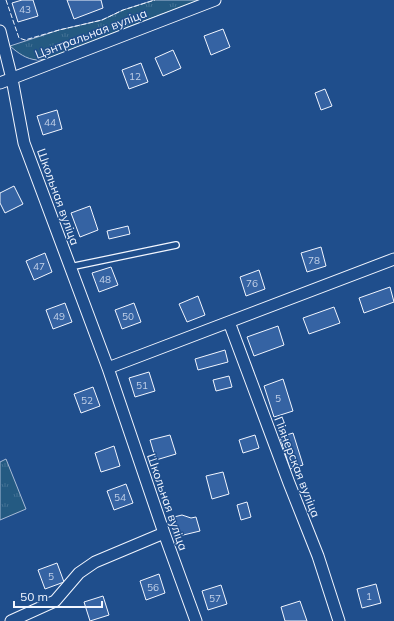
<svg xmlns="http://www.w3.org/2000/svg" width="394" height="621" viewBox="0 0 394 621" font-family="Mulish,sans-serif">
<defs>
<pattern id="grass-tufts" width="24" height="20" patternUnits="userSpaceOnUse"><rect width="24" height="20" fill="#245a82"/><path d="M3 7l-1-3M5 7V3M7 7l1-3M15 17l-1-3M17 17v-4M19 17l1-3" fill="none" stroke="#447295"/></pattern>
</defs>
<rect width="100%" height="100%" fill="#1f4e8c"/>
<path fill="url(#grass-tufts)" stroke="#a8bbd7" d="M154 0H200C169 12 137 23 106 36 87 44 56 60 37 60 26 59 18 53 10 46L59 30 102 20 123 10Z
M6 459 26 509 0 520V462Z"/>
<path fill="#3563a3" stroke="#f2f6ff" d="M22 0H33L38 16 18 22 12 3Z
M67 0H101L103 8 74 19Z
M223 29 230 47 211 55 204 36Z
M173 50 181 68 163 76 155 58Z
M141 63 148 82 129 89 122 70Z
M325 89 332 106 321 110 315 93Z
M57 110 62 129 43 135 37 116Z
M14 186 23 204 5 213 0 203V193Z
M90 206 98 230 80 237 71 213Z
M128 226 130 234 109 239 107 231Z
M321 247 326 266 307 272 301 253Z
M45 253 52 272 34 280 26 261Z
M111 267 118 285 99 292 92 273Z
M259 270 265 289 246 296 240 277Z
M390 287 394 302 364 313 359 298Z
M198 296 205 315 187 322 179 304Z
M65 303 72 322 53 329 46 310Z
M134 303 141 322 122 329 115 310Z
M334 307 340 323 309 334 303 318Z
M278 326 284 345 254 356 247 337Z
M225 350 228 362 198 370 195 359Z
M149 372 155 391 135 397 129 378Z
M229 376 232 387 216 391 213 380Z
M283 379 293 411 274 417 264 386Z
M93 387 100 406 81 413 74 394Z
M293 433 303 465 290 469 280 437Z
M170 435 176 454 156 460 150 440Z
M255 435 259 448 243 453 239 440Z
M114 446 120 466 101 472 95 453Z
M223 472 229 494 212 499 206 476Z
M126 484 133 503 114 510 107 491Z
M247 502 251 517 241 520 237 505Z
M182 515 191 518 196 517 200 531 175 537 170 518Z
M57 563 64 582 45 589 38 570Z
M159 574 165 593 146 600 140 581Z
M376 584 381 603 362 608 357 589Z
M221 585 227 604 208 610 202 591Z
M103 596 109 615 90 621 84 602Z
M300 601 307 621H285L281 607Z"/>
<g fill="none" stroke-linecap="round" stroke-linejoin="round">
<g stroke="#f2f6ff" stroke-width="8">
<path id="lane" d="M70 267 176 245"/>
</g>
<g stroke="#f2f6ff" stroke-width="13">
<path id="street" d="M0 31 12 79 24 143 108 368 164 533 196 621
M0 83 215 0
M229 322 289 483 318 556 339 621
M108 368 394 259
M11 621 55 601 79 573 95 562 164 533"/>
</g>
<use href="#lane" stroke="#1f4e8c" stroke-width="5.5"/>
<use href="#street" stroke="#1f4e8c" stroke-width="11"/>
<path stroke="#f2f6ff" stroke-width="1" stroke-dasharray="5 2" stroke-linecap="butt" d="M6 0 19 38 25 40 59 30 102 20 123 10 155 0"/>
</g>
<g text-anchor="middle" stroke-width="3" stroke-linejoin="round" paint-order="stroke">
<g font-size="10" fill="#c3d1e8">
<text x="25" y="13">43</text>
<text x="135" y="80">12</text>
<text x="50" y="126">44</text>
<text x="314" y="264">78</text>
<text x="39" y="270">47</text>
<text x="105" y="283">48</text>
<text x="252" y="287">76</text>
<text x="59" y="320">49</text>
<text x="128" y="320">50</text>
<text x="142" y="389">51</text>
<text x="278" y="402">5</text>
<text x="87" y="404">52</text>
<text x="120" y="501">54</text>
<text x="51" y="580">5</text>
<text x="153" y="591">56</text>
<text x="369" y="600">1</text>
<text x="215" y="602">57</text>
</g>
<g font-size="12" fill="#f2f6ff" stroke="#1f4e8c">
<text transform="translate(91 34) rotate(-21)" y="4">Цэнтральная вуліца</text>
<text transform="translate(58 197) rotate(70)" y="4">Школьная вуліца</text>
<text transform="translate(297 467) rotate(69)" y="4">Піянерская вуліца</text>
<text transform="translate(167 502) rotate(71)" y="4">Школьная вуліца</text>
</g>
</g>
<path d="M14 601v6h88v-6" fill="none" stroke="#f2f6ff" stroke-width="2"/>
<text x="20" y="601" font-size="12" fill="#f2f6ff" stroke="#1f4e8c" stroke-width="3" paint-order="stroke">50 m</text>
</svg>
